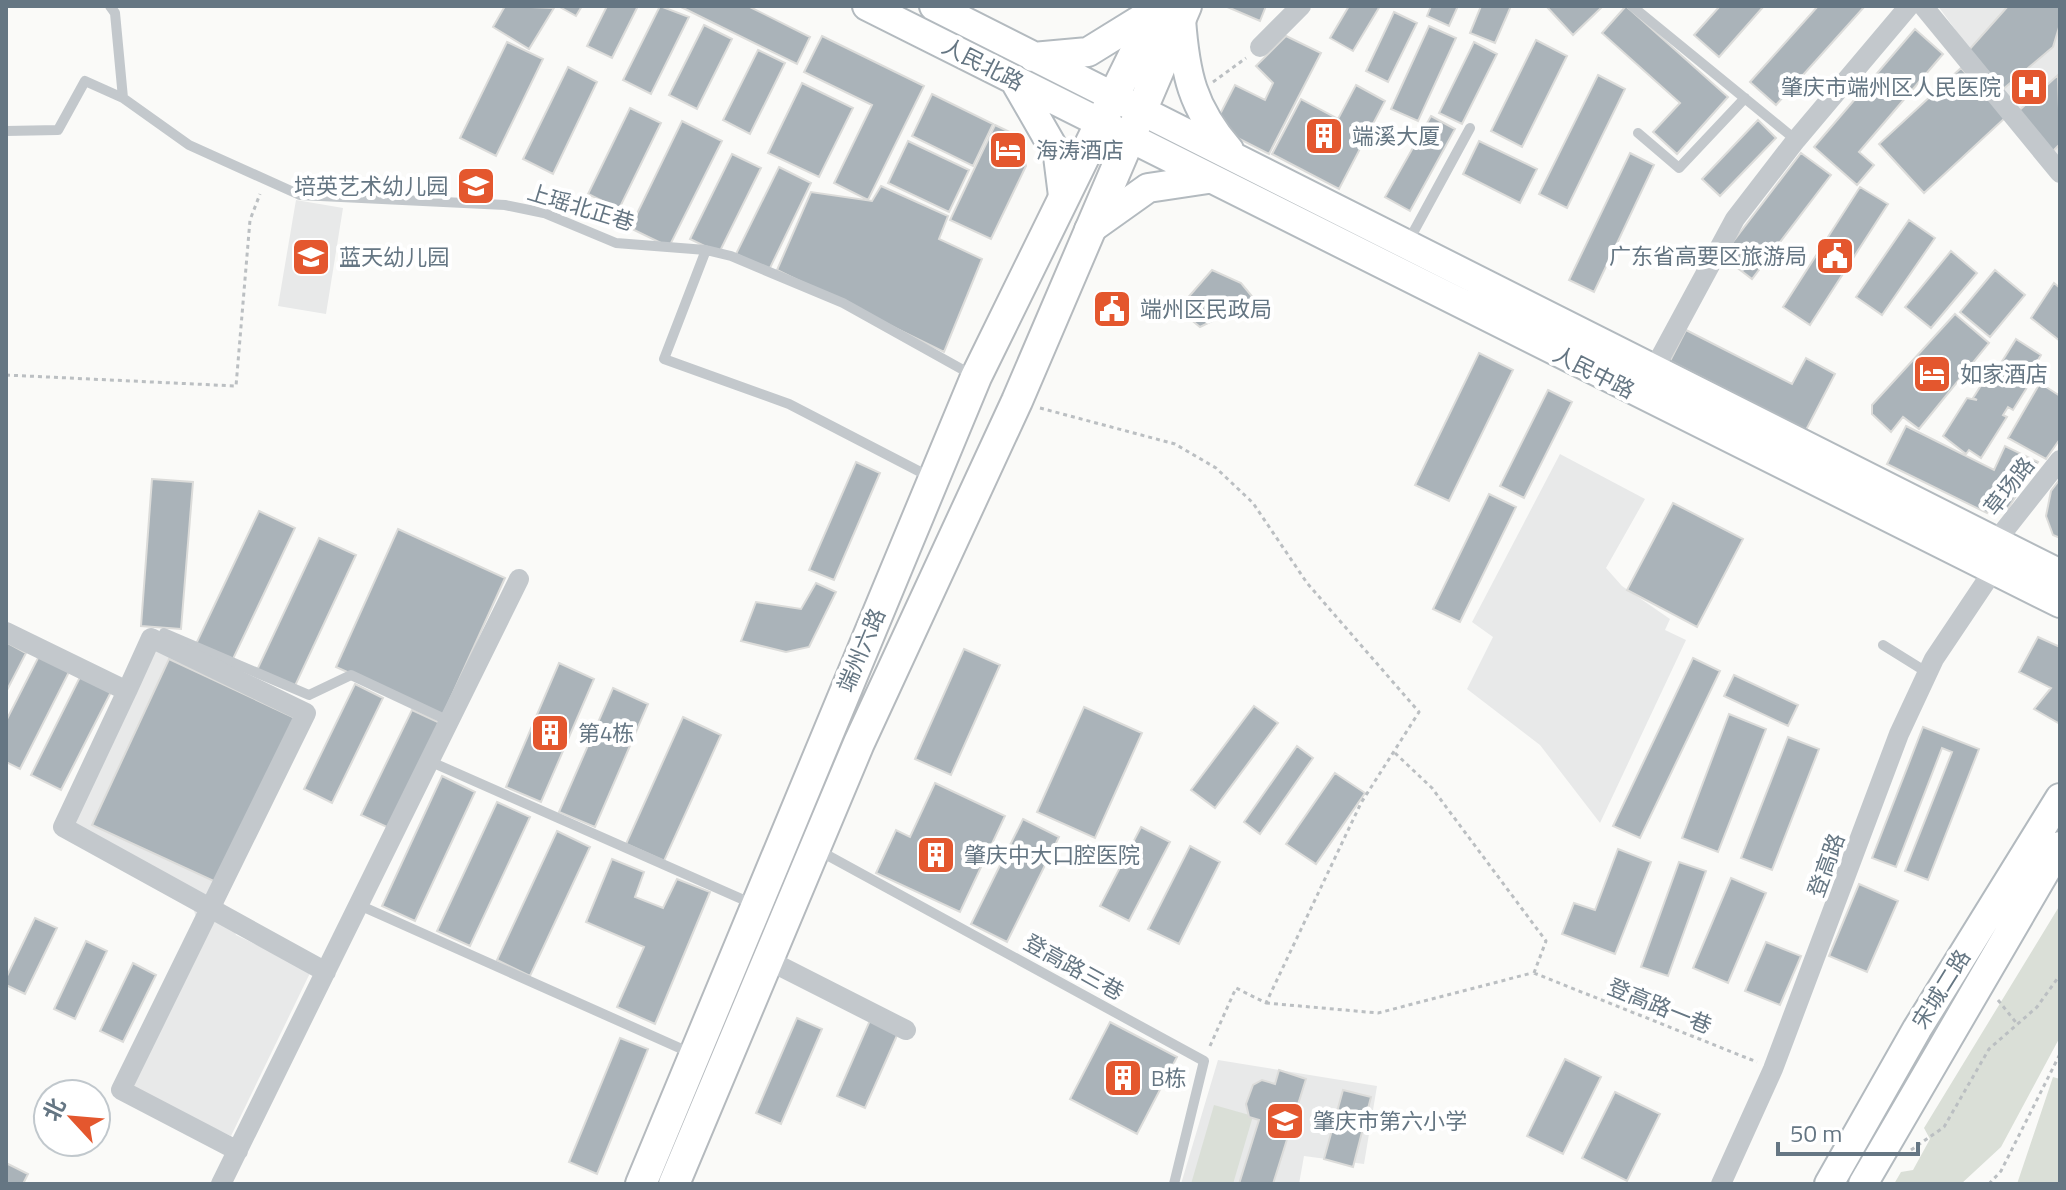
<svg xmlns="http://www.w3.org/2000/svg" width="2066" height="1190" viewBox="0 0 2066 1190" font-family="'Titillium Web','Noto Sans SC',sans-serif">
<rect width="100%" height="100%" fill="#fafaf8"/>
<path fill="#e8e9e9" d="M1938 6H2060V170L2057 169Z
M296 200 343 208 326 314 278 306Z
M1560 454 1645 499 1606 568 1622 586 1670 619 1665 630 1686 640 1600 823 1540 745 1467 689 1493 637 1472 622Z
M158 644 302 715 218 888 236 935 311 971 231 1136 131 1088 203 938 185 884 69 827Z
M1218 1060 1377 1086 1364 1164 1304 1156 1299 1184H1181Z"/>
<path fill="#dadfd7" d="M2060 905V1037L2001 1147 1961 1184H1894L1901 1172 1913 1170 1930 1139 1924 1128Z
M2053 1077 2060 1079V1184H2017Z
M1214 1105 1253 1116 1233 1184H1191Z"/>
<path fill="#aab3b9" stroke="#dcdcda" stroke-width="2" d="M505 6 554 8 529 49 493 27Z
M558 6H582L576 16Z
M607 6H638L612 58 587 46Z
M660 6 689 17 651 94 623 80Z
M679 6H748L810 37 797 64Z
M1225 6H1266L1260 21Z
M1349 6H1380L1353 51 1330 38Z
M1431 6H1458L1449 26 1427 16Z
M1481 6H1511L1495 43 1470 33Z
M1546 6H1603L1573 35Z
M1626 6 1728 97 1677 154 1653 132 1680 103 1602 33Z
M1720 6H1764L1719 57 1694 35Z
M1818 6H1865L1776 105 1750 82Z
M2008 6H2060V24L2053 47 2002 90 1968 51Z
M1394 12 1417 23 1388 82 1366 71Z
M704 25 732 39 697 109 669 95Z
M1429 26 1456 38 1418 121 1391 109Z
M1915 29 1943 54 1859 152 1874 165 1857 185 1814 147Z
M822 36 924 86 868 200 834 183 872 105 804 72Z
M1286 36 1321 53 1269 154 1214 126 1235 85 1265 100 1273 83 1256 66Z
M1536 40 1567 56 1522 147 1491 131Z
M507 42 543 59 496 156 460 138Z
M1474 42 1497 54 1462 124 1439 113Z
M758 50 785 63 750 134 723 120Z
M568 67 597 82 553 174 523 159Z
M1961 68 2006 117 1924 193 1879 144Z
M1598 75 1625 89 1567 208 1539 194Z
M2058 75 2060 144 2050 154 2014 115Z
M802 83 853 108 819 177 768 153Z
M1356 85 1385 101 1339 189 1272 154 1301 99 1338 119Z
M932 94 993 124 973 166 912 136Z
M630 108 661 123 619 209 588 194Z
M1431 116 1455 129 1410 211 1385 197Z
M1758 120 1776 138 1720 196 1702 179Z
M682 121 722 141 669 247 630 228Z
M995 125 1016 135 1026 166 991 239 950 220Z
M908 141 969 170 949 212 888 183Z
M1479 141 1537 169 1520 203 1463 174Z
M1630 153 1654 165 1594 292 1569 280Z
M1801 153 1831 175 1752 279 1722 256Z
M732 154 761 168 719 253 690 239Z
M779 167 811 183 769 270 736 254Z
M881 186 948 216 939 239 982 259 944 352 777 270 811 192 872 201Z
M1860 187 1888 204 1810 325 1783 307Z
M1909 220 1935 238 1882 315 1856 297Z
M1951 251 1977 273 1931 328 1905 307Z
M1212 270 1241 283 1255 300 1200 327 1178 309Z
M1995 270 2025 295 1990 337 1960 312Z
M2054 283 2060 288V341L2031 318Z
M1955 314 1989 343 1919 429 1903 417 1891 432 1872 414V405Z
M1686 330 1792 384 1806 358 1835 374 1806 430 1670 361Z
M2016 339 2041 355 2034 367 2038 370 2013 410 2008 407 2003 415 2007 417 1981 458 1969 450 1966 454 1943 436 1967 398 1977 400 1973 398 1987 376 1991 379Z
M1479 353 1513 370 1449 501 1415 485Z
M2040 383 2060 396V439L2046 459 2008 438Z
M1548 390 1572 402 1524 498 1500 486Z
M1906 426 1994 470 2005 446 2038 462 2007 510 1993 503 1987 513 1887 464Z
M856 462 880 473 834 580 809 570Z
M152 479 193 482 181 629 141 626Z
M2060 479V538L2053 535 2046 516 2051 491Z
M1489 494 1516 507 1460 622 1433 609Z
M1673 503 1743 539 1697 627 1627 590Z
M259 511 295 528 232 661 196 644Z
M398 529 505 578 443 715 336 667Z
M319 538 356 555 294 688 257 670Z
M816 583 836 592 809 647 786 652 741 641 756 602 801 609Z
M2038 637 2060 647V724L2034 709 2051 688 2019 672Z
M6 642 26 653 6 692Z
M964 649 1000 665 951 775 915 759Z
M39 656 69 672 20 769 6 762V721Z
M1693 658 1720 671 1640 838 1613 826Z
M169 659 295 718 218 883 92 825Z
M559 663 594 679 541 802 506 787Z
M1734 675 1798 705 1788 726 1724 696Z
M80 677 111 692 61 790 31 775Z
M355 684 383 698 332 803 304 789Z
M613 688 648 704 595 827 559 812Z
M1254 706 1278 723 1215 808 1191 790Z
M1084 707 1142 733 1095 838 1037 812Z
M412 710 440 723 389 828 361 815Z
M1729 714 1766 729 1718 852 1682 838Z
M683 717 721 735 664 861 626 844Z
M1923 727 1979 749 1928 880 1905 871 1952 752 1942 748 1896 867 1872 858Z
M1788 737 1819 749 1772 870 1741 858Z
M1297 746 1313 758 1260 834 1244 822Z
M1335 773 1365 793 1316 864 1286 844Z
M442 776 475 792 415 921 382 906Z
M935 783 1005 816 960 912 876 873 896 830 910 837Z
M497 802 530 817 470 946 437 931Z
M1023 819 1059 837 1007 942 971 924Z
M1141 827 1170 842 1129 921 1100 906Z
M557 831 590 847 530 976 497 960Z
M1190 846 1220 862 1179 944 1148 929Z
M1618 849 1651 862 1615 954 1562 934 1574 903 1595 910Z
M612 859 644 872 635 897 663 908 677 879 710 892 655 1024 617 1007 644 947 586 922Z
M1679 862 1706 871 1668 976 1641 967Z
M1731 878 1766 893 1728 983 1693 968Z
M1859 884 1898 901 1867 972 1829 956Z
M35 918 57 928 25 994 6 985V978Z
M86 941 107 951 75 1019 54 1009Z
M1766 942 1801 956 1780 1005 1745 991Z
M133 963 156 975 123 1042 100 1031Z
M797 1018 822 1029 781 1124 756 1113Z
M871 1018 899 1031 865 1108 837 1096Z
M1110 1022 1177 1057 1137 1134 1070 1099Z
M620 1038 648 1049 597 1174 569 1162Z
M1565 1059 1601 1077 1563 1154 1527 1136Z
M1279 1070 1306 1079 1273 1184H1239L1259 1120 1249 1117 1246 1104 1253 1085 1262 1080 1275 1084Z
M1343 1090 1371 1097 1353 1167 1324 1159Z
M1615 1092 1660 1114 1627 1181 1582 1158Z
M6 1163 28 1174 23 1184H6Z"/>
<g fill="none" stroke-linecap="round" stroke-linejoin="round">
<g stroke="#b3babf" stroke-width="32">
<path id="secondary" d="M867 6 2060 603
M934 6 2060 574
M1181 19C1185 74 1192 107 1229 150
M1033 57 1088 52 1156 10
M1016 83 1058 156 1063 196
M1089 230 1148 188 1208 179
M1829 1184 1917 1029 2060 798
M1863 1184 2060 846"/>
</g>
<g stroke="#b5babe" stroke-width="34">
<path id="primary" d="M641 1184 976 377 1158 6
M674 1184 859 743 1017 401 1186 6"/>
</g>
<path stroke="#bbbfc2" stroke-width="3" stroke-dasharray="4 4" stroke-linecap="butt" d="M1213 82 1246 58
M6 375 236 386 250 220 260 194
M1040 408 1175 444 1216 468 1253 503 1307 583 1419 712 1361 803 1266 1003 1236 988 1210 1046
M1395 753 1432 788 1546 941 1534 973
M1534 973 1757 1062
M1998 1000 2018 1025
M1266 1003 1378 1013 1532 973
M1911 1150 1944 1127 1989 1049 2037 1007 2060 975
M1989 1184 2001 1171 2060 1054"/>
<path stroke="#c3c8cc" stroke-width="10" d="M110 6 115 13 123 98
M1632 6 1796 140
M6 131 58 130 85 81 123 98 189 145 300 195 505 205 544 213 616 243 706 250 731 256 843 303 974 376
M1638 133 1679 168 1745 98
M1408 242 1470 128
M706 250 664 359 789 404 932 478
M164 633 309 695 351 675 449 721
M1883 645 1928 673
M429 761 753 904
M816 849 1204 1061 1174 1184
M359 905 693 1054"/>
<path stroke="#c3c8cc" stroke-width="20" d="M1923 6 2060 173
M1260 47 1301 6
M1654 369 1735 219 1796 140 1909 6
M1996 541 2060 460
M6 632 127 691 63 827 326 972
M127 691 151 638 306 713 121 1090 238 1151
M768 960 906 1030
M221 1184 519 579
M1721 1184 1773 1069 1899 734 1934 659 1993 571"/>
<use href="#secondary" stroke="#fff" stroke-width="28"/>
<use href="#primary" stroke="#fff" stroke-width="30"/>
</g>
<defs>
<g id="hospital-square" transform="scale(2)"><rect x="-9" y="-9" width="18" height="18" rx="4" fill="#e4572e" stroke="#fff"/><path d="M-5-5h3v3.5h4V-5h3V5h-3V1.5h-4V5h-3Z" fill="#fff"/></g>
<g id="building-square" transform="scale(2)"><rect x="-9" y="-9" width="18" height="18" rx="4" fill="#e4572e" stroke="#fff"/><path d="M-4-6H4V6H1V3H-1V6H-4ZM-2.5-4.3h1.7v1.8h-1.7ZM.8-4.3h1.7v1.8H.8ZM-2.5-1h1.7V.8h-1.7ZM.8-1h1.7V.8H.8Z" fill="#fff"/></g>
<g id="hotel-square" transform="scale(2)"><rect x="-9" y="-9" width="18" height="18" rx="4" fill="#e4572e" stroke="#fff"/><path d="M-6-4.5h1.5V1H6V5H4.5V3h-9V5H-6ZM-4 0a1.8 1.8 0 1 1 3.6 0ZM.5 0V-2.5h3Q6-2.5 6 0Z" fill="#fff"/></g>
<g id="school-square" transform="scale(2)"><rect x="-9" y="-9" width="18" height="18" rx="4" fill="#e4572e" stroke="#fff"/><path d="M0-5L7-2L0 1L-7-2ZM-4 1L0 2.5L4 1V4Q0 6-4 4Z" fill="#fff"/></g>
<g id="civic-square" transform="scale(2)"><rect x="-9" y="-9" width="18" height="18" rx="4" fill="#e4572e" stroke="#fff"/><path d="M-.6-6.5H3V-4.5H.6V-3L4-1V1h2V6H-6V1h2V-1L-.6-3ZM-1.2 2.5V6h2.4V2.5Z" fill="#fff"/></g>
</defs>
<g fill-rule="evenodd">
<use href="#hospital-square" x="2029" y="87"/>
<use href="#building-square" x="1324" y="136"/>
<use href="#hotel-square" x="1008" y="150"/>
<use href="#school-square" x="476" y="186"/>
<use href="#civic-square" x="1835" y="256"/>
<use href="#school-square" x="311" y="257"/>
<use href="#civic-square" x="1112" y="309"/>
<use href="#hotel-square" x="1932" y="374"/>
<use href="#building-square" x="550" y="733"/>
<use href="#building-square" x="936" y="855"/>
<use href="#building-square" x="1123" y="1078"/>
<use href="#school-square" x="1285" y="1121"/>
</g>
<g text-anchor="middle" stroke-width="8" stroke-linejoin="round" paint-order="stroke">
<g font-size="22" fill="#657683" stroke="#fff">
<text transform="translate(983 64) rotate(27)" y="8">人民北路</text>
<text transform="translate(581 207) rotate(17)" y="8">上瑶北正巷</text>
<text transform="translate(1594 372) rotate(27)" y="8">人民中路</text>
<text transform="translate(2009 486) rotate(-52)" y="8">草场路</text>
<text transform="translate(861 650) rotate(-67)" y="8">端州六路</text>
<text transform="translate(1826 865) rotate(-70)" y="8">登高路</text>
<text transform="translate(1074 967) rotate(29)" y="8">登高路三巷</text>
<text transform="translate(1941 989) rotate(-58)" y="8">宋城二路</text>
<text transform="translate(1660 1006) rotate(22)" y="8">登高路一巷</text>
</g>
<g font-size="22" fill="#657683" stroke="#fff" text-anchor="start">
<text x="2001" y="95" text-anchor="end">肇庆市端州区人民医院</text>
<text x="1352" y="144">端溪大厦</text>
<text x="1036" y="158">海涛酒店</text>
<text x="448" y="194" text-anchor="end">培英艺术幼儿园</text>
<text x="1807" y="264" text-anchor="end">广东省高要区旅游局</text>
<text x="339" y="265">蓝天幼儿园</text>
<text x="1140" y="317">端州区民政局</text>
<text x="1960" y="382">如家酒店</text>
<text x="578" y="741">第4栋</text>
<text x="964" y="863">肇庆中大口腔医院</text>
<text x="1151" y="1086">B栋</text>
<text x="1313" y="1129">肇庆市第六小学</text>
</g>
</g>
<rect width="2066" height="1190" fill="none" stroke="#657683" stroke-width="16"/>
<g transform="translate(72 1118) rotate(296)"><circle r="38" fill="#ffffff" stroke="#c1c8cd" stroke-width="2"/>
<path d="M0-6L14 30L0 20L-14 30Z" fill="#e4572e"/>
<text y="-12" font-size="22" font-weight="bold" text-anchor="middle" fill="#657683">北</text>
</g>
<path d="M1778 1142v12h140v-12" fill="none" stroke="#657683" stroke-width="4"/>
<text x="1790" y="1142" font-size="24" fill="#657683" stroke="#ffffff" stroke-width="6" paint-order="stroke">50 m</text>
</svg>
